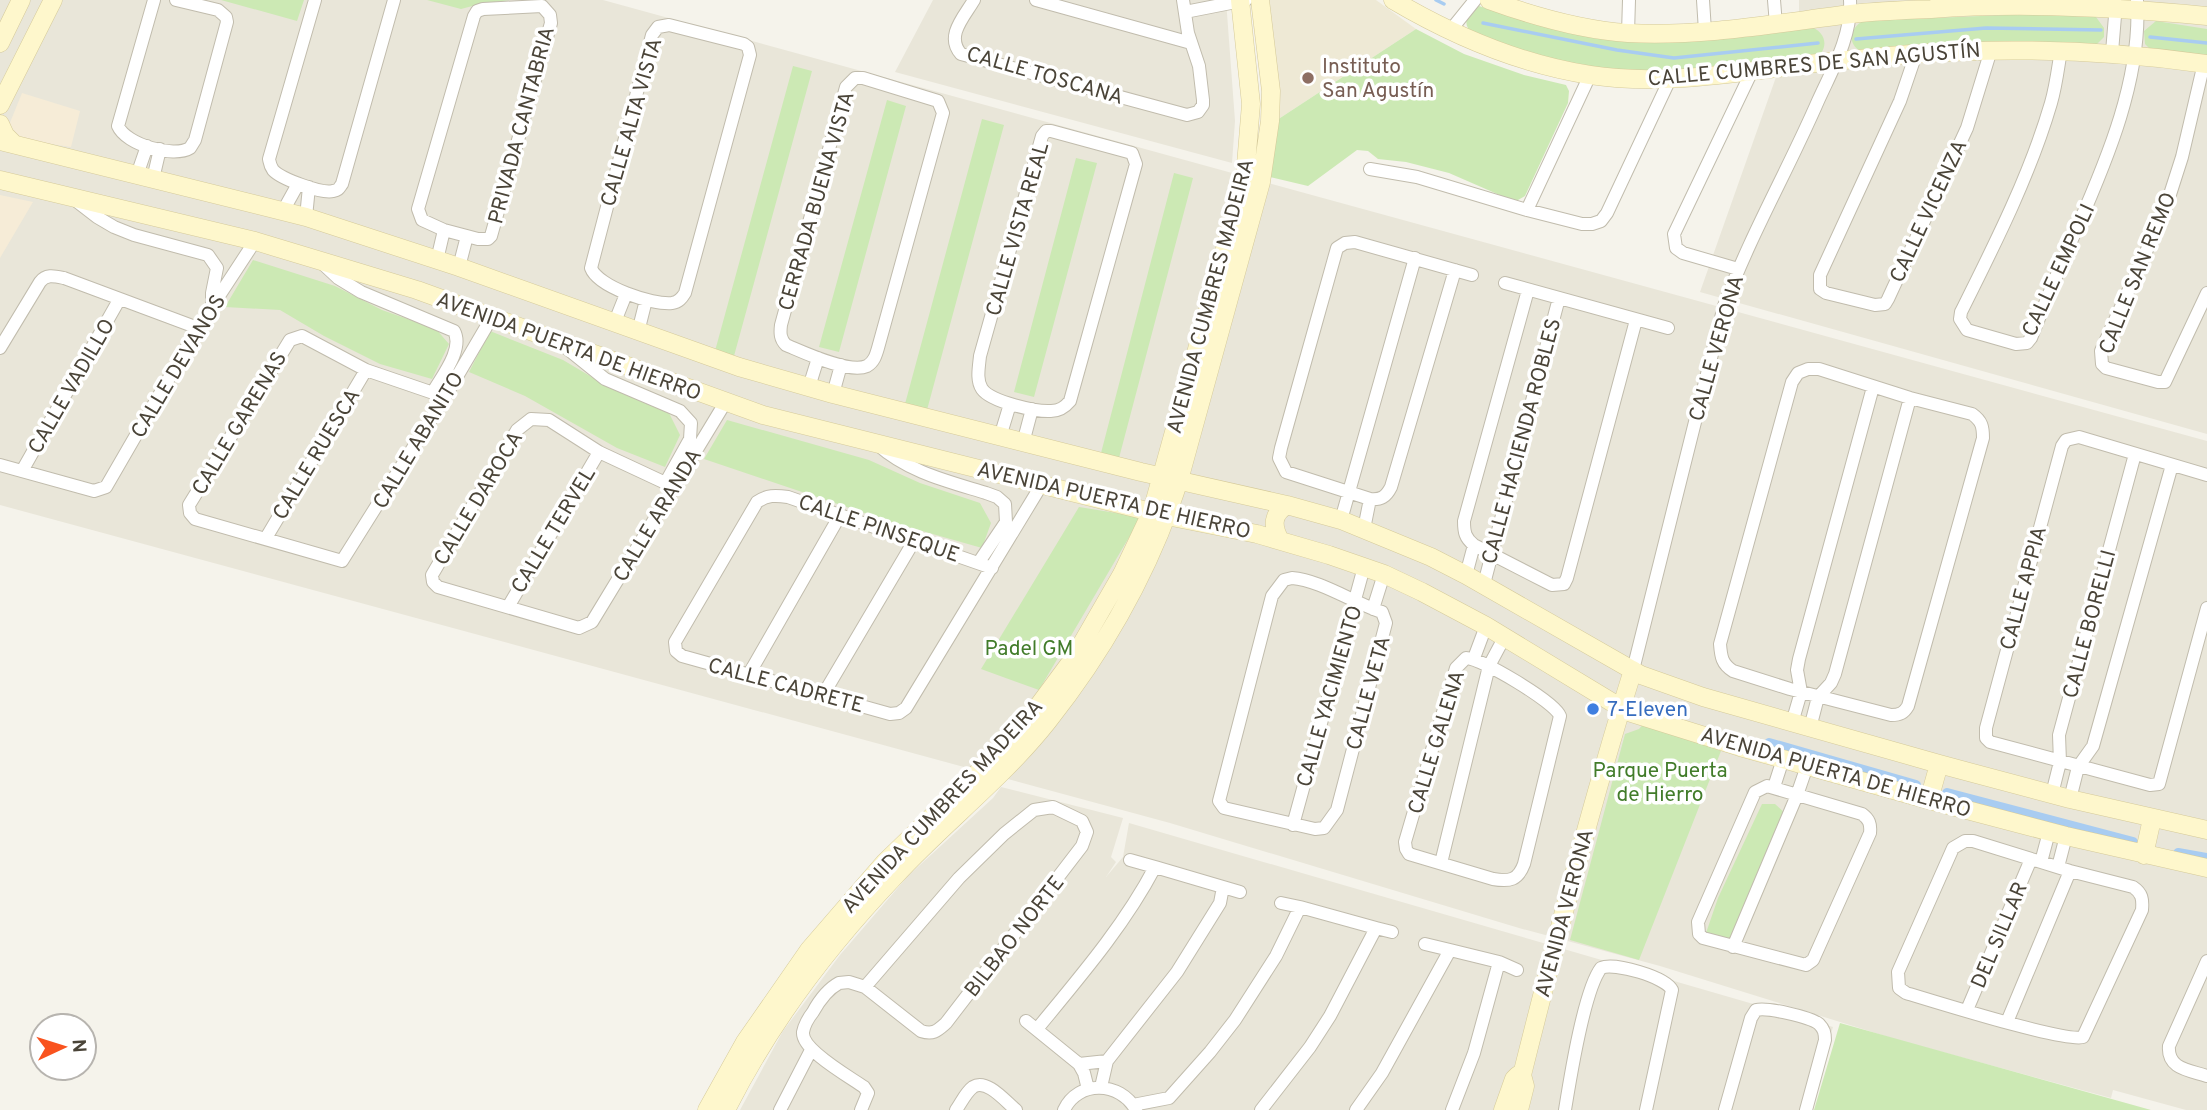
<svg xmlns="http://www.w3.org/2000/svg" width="2207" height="1110" viewBox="0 0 2207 1110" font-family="Overpass,sans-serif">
<rect width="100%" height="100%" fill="#f5f3eb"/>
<path fill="#e9e6d9" d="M0 0H603L2207 441V1110H2186L2113 1090 2111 1098 1898 1040 1660 966 1519 928 1170 823 0 505Z
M933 0H1226L1235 121 1232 163 895 72Z
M1799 0H2207V434L1700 292 1799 12Z
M1001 787 1123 818 1111 857 1116 862 1106 877 1123 857 1129 823 1833 1027 1807 1110H740L783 1031 840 955 908 876 993 798Z"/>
<path fill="#f6ecd7" d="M22 93 80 111 71 147 24 140 15 134 9 125Z
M0 195 33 202 0 258Z"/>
<path fill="#eee9d5" d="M1268 0H1376L1416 29 1277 120Z"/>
<path fill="#cce9b4" d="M221 0H304L297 21Z
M427 0H510L480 4 461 9Z
M1479 6 1553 29 1603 39 1645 42 1809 26C1825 31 1830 46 1817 58 1741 66 1663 78 1587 68 1547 63 1510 48 1473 35 1462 24 1465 14 1479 6Z
M2028 14 2096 17 2104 28V37L2097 44 1860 51C1847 43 1850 28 1863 21Z
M2156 21 2207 29V59L2150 49 2145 44 2144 31Z
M1416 29 1464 54 1524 75 1566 85 1569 91 1568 103 1525 196 1518 200H1511L1449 173 1406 162 1378 159 1368 151 1357 150 1308 186 1270 177 1277 120Z
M793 66 812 71 734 356 715 351Z
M887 100 906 106 839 352 819 347Z
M982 119 1004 125 927 410 905 404Z
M1076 158 1097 163 1034 397 1014 392Z
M1174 173 1193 178 1119 458 1101 453Z
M253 260 335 286 382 310 436 329 449 344 432 379 380 364 324 336 280 310 225 307Z
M490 331 563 360 612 389 669 413 680 435 665 467 617 448 525 396 469 372Z
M727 420 869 460 920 483 980 503 991 523 982 548 894 523 704 459Z
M1079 507 1141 517 1039 690 981 669Z
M1645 722 1721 751 1639 960 1570 940 1625 734 1639 729Z
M1762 804H1775L1785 813 1730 939 1725 944 1706 933 1718 898Z
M1840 1023 2151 1110H1814Z"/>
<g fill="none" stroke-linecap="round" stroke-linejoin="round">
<path stroke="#a8ccf1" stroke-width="3.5" d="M1436 0 1444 4
M1483 23 1617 50 1674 58 1818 43
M2150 37 2207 43
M1856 39 1986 28 2101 30"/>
<path stroke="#a8ccf1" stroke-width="10" d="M1769 743 1916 785
M1947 793 2133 842
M2178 853 2207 858"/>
<g stroke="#c1bcad" stroke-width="14">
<path id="street" d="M154 0 118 126C126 145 174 158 190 148L195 140 227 22 226 17 218 10 176 0
M315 0 269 159C270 164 270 166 273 170 281 179 322 194 333 191 339 190 339 188 342 184L394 0
M974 0C964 17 945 36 961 54L1187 115 1198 112 1203 105V100L1199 66 1188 33 1183 0
M1036 0 1191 43
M1703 0 1705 31
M1774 0 1776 25
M542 6 550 15 551 23 491 236 488 239H478L444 230 422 220 418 209 474 16 477 11 483 9Z
M1185 12 1246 0
M669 25 744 44 748 47 750 55 685 293C682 298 679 302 672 303 652 305 598 287 591 268L652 35 658 27Z
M1450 31 1475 0
M1628 33 1629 0
M2061 50C2058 68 2056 86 2051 103 2030 175 1994 246 1961 312L1960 319 1967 330 2016 344 2027 343 2031 338C2046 301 2061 264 2077 228 2107 160 2142 77 2137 0
M2112 52 2116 4
M1916 54 1900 101 1820 275V289L1826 293 1875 305 1885 304 1888 299 1967 128 1991 50
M2204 63 2182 157 2165 210 2101 351 2102 364 2106 368 2158 382H2165L2207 293
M855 78H863L938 101 943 113 878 348C876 355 874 362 867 366 849 374 803 352 786 345 780 339 780 333 781 325L846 87Z
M1051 131 1132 153 1136 164 1070 401C1065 407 1060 411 1051 411 1037 412 991 402 982 389 976 380 979 367 980 356L1042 136 1046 131Z
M1370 169 1417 177 1527 210 1582 224H1592L1601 221 1607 213 1670 79
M137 175 147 146
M153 179 160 149
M75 200 97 217 114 227 134 235 208 255 217 268 212 293V307
M1527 210 1590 75
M283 211 298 184
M306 217 309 187
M437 260 444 230
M323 264 338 278 361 292 454 331C464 349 442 376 433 392
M459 267 467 236
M1738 269 1683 253 1676 248 1674 234 1752 71
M1455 270 1391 487C1386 497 1381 500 1370 499L1286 472 1279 458 1281 448 1337 248 1345 243 1355 242 1472 275
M1505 283 1668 328
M1528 290 1464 521C1464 532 1465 538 1474 545L1552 585 1564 584 1567 578 1636 320
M614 324 626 294
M638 332 646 300
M564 346 605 379 680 411 691 423 690 439 666 482
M0 348 40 282C46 274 54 276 64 278L198 328
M1808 369H1819L1910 398 1972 414C1982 421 1983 427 1983 438L1908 706C1904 713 1900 715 1891 715L1790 689 1733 671C1722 664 1721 657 1720 644L1792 382 1798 373Z
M809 387 818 358
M833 394 841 365
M445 397 366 370 302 336 290 340 189 505 190 513 195 519 342 561 445 397 492 317
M1000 437 1010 404
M1023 443 1032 409
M877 444C908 472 947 481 986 493L997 497 1005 504 1006 522 979 562
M0 465 94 491 106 487 198 328 255 241
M22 471 119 300
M2207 475 2079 437 2066 440 2062 446 1986 728V738L1990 742 2150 785 2159 784 2207 608
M674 487 599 452 549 420 531 419 517 430 432 575 433 582 438 587 579 628 592 622 725 403
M1341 520 1415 258
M1364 529 1370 499
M266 538 366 370
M992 568 788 497C775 495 767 495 757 502L675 642 676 651 682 656 890 714 899 713 906 708 1042 484
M1466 575 1474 545
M1292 578C1320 580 1354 603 1382 612L1386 623 1337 810 1324 828 1315 829 1224 808 1219 801 1272 596 1284 580Z
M1484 584 1559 298
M508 607 599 452
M1373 609 1384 574
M1466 658C1481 658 1555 702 1560 716L1524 864C1518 880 1510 882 1493 879L1409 854 1406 849 1405 842 1456 668Z
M1474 658 1486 626
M1633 670 1724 306C1750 236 1788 170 1818 101 1832 70 1852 36 1850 0
M749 674 839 517
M823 695 914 541
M1792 723 1801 692 1797 670 1799 659 1873 387
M1810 728 1818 697 1831 683 1835 674 1910 398
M1767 786 1862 814C1869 819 1871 824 1870 833L1813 960 1806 965 1703 938 1699 934 1698 922 1755 792Z
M1774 787 1783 759
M2052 794 2060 762 2059 735 2135 454
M2070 799 2078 767 2093 746 2172 465
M1293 825 1364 567
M1965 841H1973L2070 871 2133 887C2142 893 2143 899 2142 910L2083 1037C2066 1043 1933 1001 1906 993L1899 988 1898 972 1953 848Z
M1130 860 1155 867
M2041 862 2049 832
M1441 863 1489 666 1504 638
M2058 867 2066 836
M1223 887 1240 892
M1281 903 1300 907
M1376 928 1392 932
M1425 944 1450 950
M1733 947 1797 795 1807 766
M2207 961 2169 1046C2167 1069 2189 1070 2207 1076
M1499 962 1517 970
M1967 1010 2031 859
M1026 1021 1079 1064 1084 1073 1088 1089
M2007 1022 2070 871
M1037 1029C1079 978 1124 926 1155 867L1223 887 1220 903 1177 972 1107 1061 1101 1087
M1079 1064 1107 1061
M1133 1105 1169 1098 1210 1052 1235 1020 1276 956 1300 907 1376 928 1330 1016 1310 1047 1261 1110
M780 1110 811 1050
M861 1110 868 1093 864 1087C850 1077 801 1050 803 1032 804 1026 809 1017 813 1012 819 1001 828 989 839 983L849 982 865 987 921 1031C933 1035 937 1031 946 1023L1082 846 1087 832 1082 821 1053 807 1034 810 1004 834 959 878 865 987
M956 1110C961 1103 966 1092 973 1087 987 1078 1006 1102 1016 1110
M1064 1110C1078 1080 1120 1081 1136 1110
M1356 1110 1382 1073 1450 950 1499 962 1474 1053 1452 1110
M1565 1110C1570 1079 1584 990 1601 968 1614 962 1666 977 1672 990L1646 1110
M1725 1110 1751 1018 1756 1010C1767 1007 1810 1017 1819 1024 1824 1029 1825 1033 1825 1040L1806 1110"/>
</g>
<g stroke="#d5ca9a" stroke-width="19">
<path id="secondary" d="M1393 0C1454 36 1519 64 1590 75 1654 85 1721 75 1785 67 1827 61 1869 58 1911 54 2011 47 2108 50 2207 64
M1489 0C1533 16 1581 30 1628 33 1703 37 1778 23 1851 14 1877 11 1904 10 1931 9 2023 2 2115 7 2207 16
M0 43 21 0
M0 105 53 0
M0 124 5 135 14 144
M0 141 306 217 459 267 739 367 833 394 1141 472 1287 505 1341 520 1431 557 1466 575 1641 675 1703 697 1939 764 2070 799 2207 830
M0 180 255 241 417 290 763 415 1167 516 1257 534 1329 555 1384 574 1422 592 1486 626 1628 712 1740 747 1929 800 2066 836 2207 868
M1280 540C1272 526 1272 514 1287 505
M1929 800 1939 764
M2144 855 2152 819
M707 1110 745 1042 809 950 885 862 997 754 1036 709 1073 659 1122 574 1152 511 1245 177 1251 104 1240 0
M726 1110C769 1024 830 944 896 875 945 822 1003 778 1048 721 1105 649 1151 567 1179 480L1261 182 1270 121 1271 91 1260 0
M1503 1110 1514 1079 1518 1075H1522
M1519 1110 1525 1086 1522 1075C1556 939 1591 804 1633 670"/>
</g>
<use href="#street" stroke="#fff" stroke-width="12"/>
<use href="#secondary" stroke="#fef7cc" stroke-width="18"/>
</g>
<circle fill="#8d6e63" stroke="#fff" stroke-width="2.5" cx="1308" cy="78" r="7"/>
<circle fill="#3f7fe0" stroke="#fff" stroke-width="2.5" cx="1593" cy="709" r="7"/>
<g text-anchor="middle" stroke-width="7" stroke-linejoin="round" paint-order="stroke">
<g font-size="21" fill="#4a4438" stroke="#fff">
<text transform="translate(1814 64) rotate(-5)" y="7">CALLE CUMBRES DE SAN AGUSTÍN</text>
<text transform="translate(1045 75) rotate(16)" y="7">CALLE TOSCANA</text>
<text transform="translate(631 122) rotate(-74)" y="7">CALLE ALTA VISTA</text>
<text transform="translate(521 125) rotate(-75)" y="7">PRIVADA CANTABRIA</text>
<text transform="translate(816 201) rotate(-74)" y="7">CERRADA BUENA VISTA</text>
<text transform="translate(1928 211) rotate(-65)" y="7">CALLE VICENZA</text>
<text transform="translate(1017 229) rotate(-74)" y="7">CALLE VISTA REAL</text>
<text transform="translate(2058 270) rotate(-65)" y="7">CALLE EMPOLI</text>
<text transform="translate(2137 273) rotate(-68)" y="7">CALLE SAN REMO</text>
<text transform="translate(1210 296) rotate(-75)" y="7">AVENIDA CUMBRES MADEIRA</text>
<text transform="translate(569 346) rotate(20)" y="7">AVENIDA PUERTA DE HIERRO</text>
<text transform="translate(1716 348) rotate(-74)" y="7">CALLE VERONA</text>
<text transform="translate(178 366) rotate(-59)" y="7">CALLE DEVANOS</text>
<text transform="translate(71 386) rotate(-60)" y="7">CALLE VADILLO</text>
<text transform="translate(239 423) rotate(-59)" y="7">CALLE GARENAS</text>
<text transform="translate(418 440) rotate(-59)" y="7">CALLE ABANITO</text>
<text transform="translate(1521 441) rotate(-75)" y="7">CALLE HACIENDA ROBLES</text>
<text transform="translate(316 454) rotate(-59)" y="7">CALLE RUESCA</text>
<text transform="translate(478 498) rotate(-59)" y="7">CALLE DAROCA</text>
<text transform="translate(1114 500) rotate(13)" y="7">AVENIDA PUERTA DE HIERRO</text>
<text transform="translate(657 515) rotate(-59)" y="7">CALLE ARANDA</text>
<text transform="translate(879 528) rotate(19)" y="7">CALLE PINSEQUE</text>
<text transform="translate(553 530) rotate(-59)" y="7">CALLE TERVEL</text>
<text transform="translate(2023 588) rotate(-75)" y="7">CALLE APPIA</text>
<text transform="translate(2089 624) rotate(-75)" y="7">CALLE BORELLI</text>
<text transform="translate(786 685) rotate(15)" y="7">CALLE CADRETE</text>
<text transform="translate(1368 693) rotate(-75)" y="7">CALLE VETA</text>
<text transform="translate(1329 696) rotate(-74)" y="7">CALLE YACIMIENTO</text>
<text transform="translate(1436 742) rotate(-73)" y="7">CALLE GALENA</text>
<text transform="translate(1836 772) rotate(16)" y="7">AVENIDA PUERTA DE HIERRO</text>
<text transform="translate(942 806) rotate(-47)" y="7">AVENIDA CUMBRES MADEIRA</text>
<text transform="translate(1564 913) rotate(-75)" y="7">AVENIDA VERONA</text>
<text transform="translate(1999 935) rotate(-67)" y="7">DEL SILLAR</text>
<text transform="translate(1014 936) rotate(-52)" y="7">BILBAO NORTE</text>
</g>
<g font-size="21" fill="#785e54" stroke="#fff" text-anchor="start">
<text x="1322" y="73">Instituto<tspan x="1322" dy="24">San Agustín</tspan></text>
</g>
<g font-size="21" fill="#427c2a" stroke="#fff">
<text x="1029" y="655">Padel GM</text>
<text x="1660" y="777">Parque Puerta<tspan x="1660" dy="24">de Hierro</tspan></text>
</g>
<g font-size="21" fill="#366cbe" stroke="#fff" text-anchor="start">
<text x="1607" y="716">7-Eleven</text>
</g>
</g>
<g transform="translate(63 1047) rotate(86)"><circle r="33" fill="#ffffff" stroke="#b7b4af" stroke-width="2"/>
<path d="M0-5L12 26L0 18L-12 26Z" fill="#f9531e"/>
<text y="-10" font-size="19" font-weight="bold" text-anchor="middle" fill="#4a4438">N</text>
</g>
</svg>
